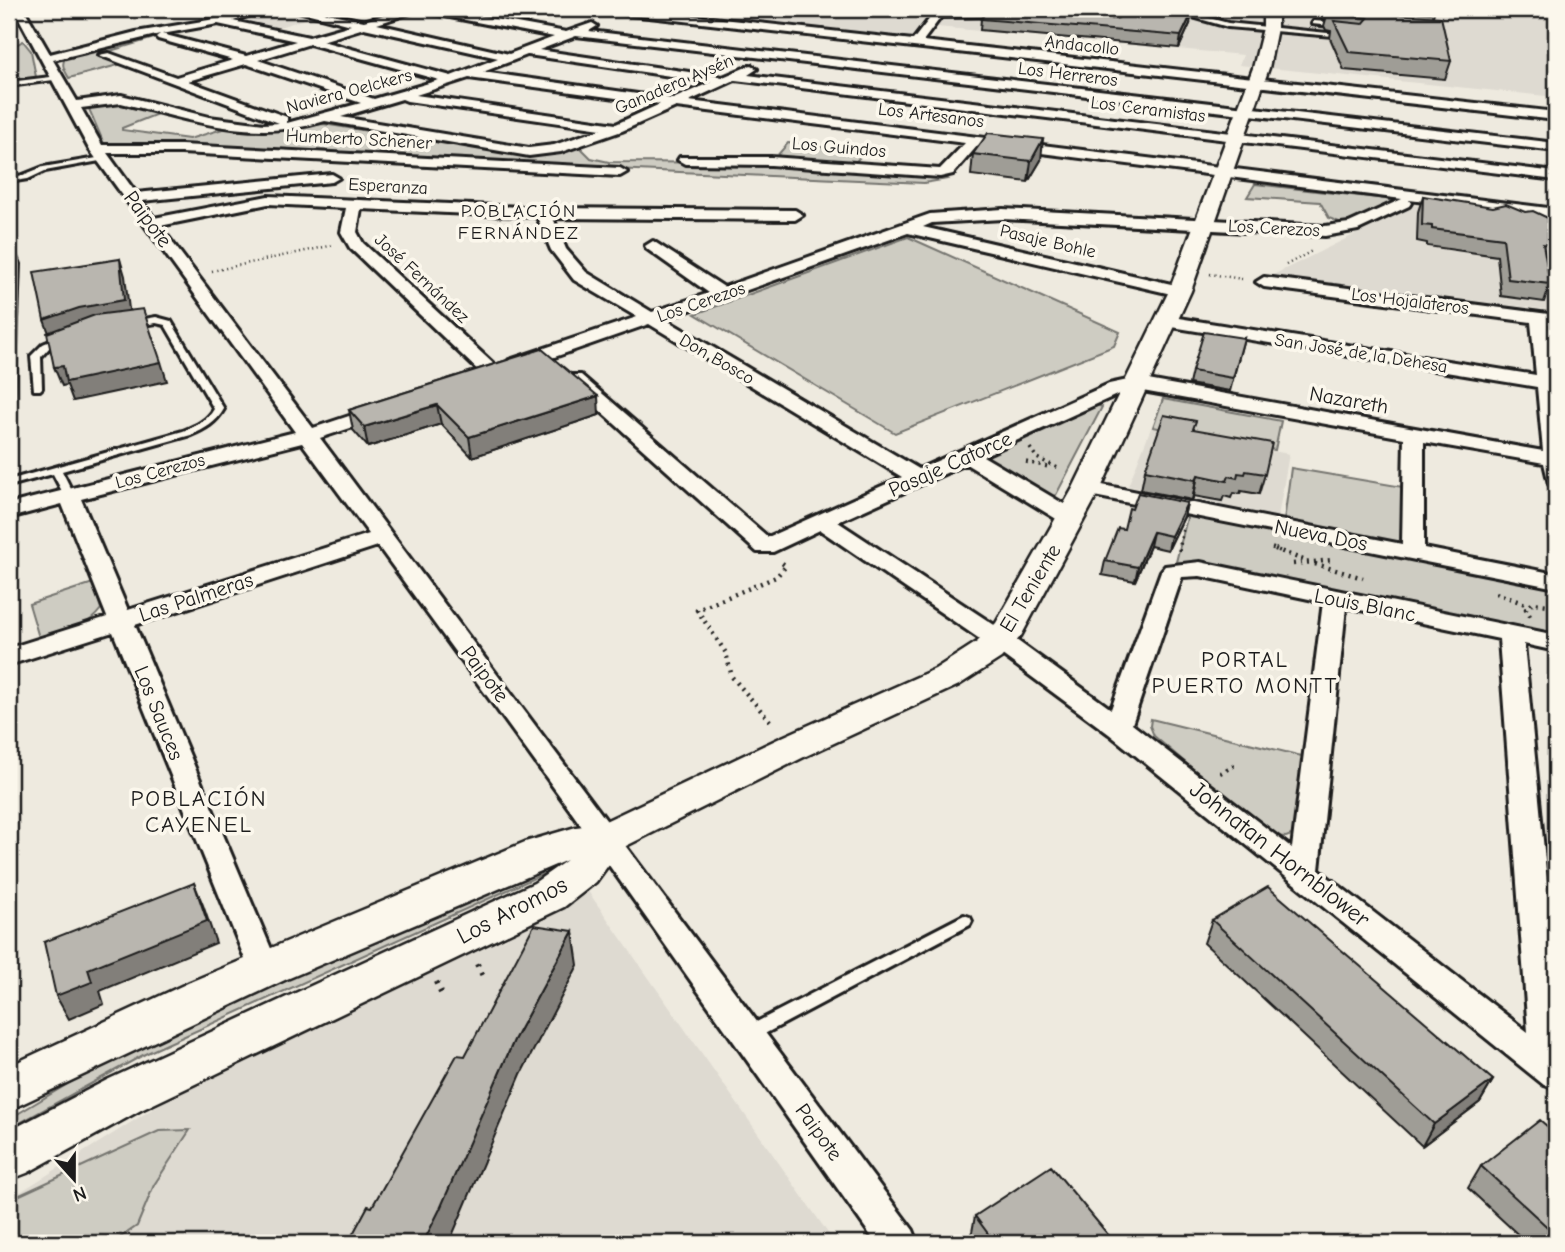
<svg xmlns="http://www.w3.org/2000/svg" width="1565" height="1252" viewBox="0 0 1565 1252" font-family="'Comic Neue',sans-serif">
<rect width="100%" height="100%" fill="#eeeadf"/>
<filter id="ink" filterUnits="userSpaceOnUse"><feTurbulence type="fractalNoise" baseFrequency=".0143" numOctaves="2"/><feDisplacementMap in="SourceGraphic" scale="14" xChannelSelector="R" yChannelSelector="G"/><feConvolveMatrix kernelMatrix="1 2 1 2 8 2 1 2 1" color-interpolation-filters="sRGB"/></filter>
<g filter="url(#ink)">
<path fill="#dedad1" d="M655 9H1556V97L1239 65 1243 55 937 27 928 41Z
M281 11 311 17 273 29 246 22Z
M1416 204 1556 220V311L1271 276Z
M1151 428 1289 454 1278 517 1128 486Z
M585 887 835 1243H9V1199L200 1079 507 938Z"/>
<path fill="#ceccc2" stroke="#75746f" stroke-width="2" d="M181 30 100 54 122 64 69 78C65 71 60 64 66 57L128 38Z
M23 41 31 51 36 77 9 81 11 63 9 49Z
M117 102 160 113 122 128V130L189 139 226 128 274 131 323 124 531 156 558 153 579 146 591 158 609 162 771 163 944 176 948 179 924 183 105 146 89 109 100 104Z
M788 143 864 152 853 165 776 157Z
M1255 184 1386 199 1396 203 1344 224 1329 218 1320 202 1247 197Z
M908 237 1120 332 1114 346 895 433 695 314Z
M1163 399 1281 421 1275 450 1153 427Z
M1095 404 1102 407 1056 495 1051 497 981 457 983 453Z
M1291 468 1403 487 1402 543 1284 521Z
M1188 514 1556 588V640L1176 562Z
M93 583 101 609C86 629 63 633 40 641L29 604Z
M1151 719 1306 757 1297 833 1286 837 1272 836 1154 736 1150 726Z
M576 848 583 856 145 1054 9 1129V1119L103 1063 253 991 298 974Z
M190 1130 154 1185 137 1226 112 1243H9V1200L159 1131Z"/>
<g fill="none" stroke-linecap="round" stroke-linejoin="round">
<g stroke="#1c1c1c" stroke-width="6">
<path id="lane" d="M1191 9H1196L1198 15 1228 23 1348 35 1345 37 1228 27 1193 17Z
M1226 9H1271L1273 10 1270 12Z
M999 13 1001 16 936 17 933 15Z
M1314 21 1341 23 1344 25 1341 27 1312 24Z
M59 76 61 79 9 86V82Z
M103 157 105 158V160L45 171 28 179 9 182V178L23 175 43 167Z
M156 317 171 321 224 409C216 423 205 429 191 435L62 471 74 495 73 497H65L53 474 9 486V480L183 431C196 426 207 421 214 409L165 325 156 323 133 327 129 324 133 321Z
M64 335 67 336V340L49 348 41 357 42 388 40 390H34L31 356 43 344Z
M964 915 970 917 972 921 970 925 755 1039 749 1041 743 1039 741 1034 743 1029Z"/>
</g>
<g stroke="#1c1c1c" stroke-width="6">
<path id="street" d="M14 9H24L50 54 136 32 221 18 253 9H269L233 21 309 37 351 25 291 9H309L364 21 405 9H440L566 32 592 23 597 26 589 31 1556 143V151L576 36 539 50 723 77 751 65 757 69 748 75 1556 172V180L735 80 689 101 1556 209V218L1409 200 1411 203 1409 206 1358 230 1325 236 1003 219 932 223 923 227 1180 286 1188 291 1180 296 908 233 665 319 919 469 1109 384 1137 378 1543 451 1537 387 1166 326 1157 321 1166 316 1536 375 1531 322 1264 287 1256 282 1264 277 1556 315V325L1548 324 1556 378V486L1549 484 1544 463 1424 442V548L1556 574V588L1079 493 1076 488 1079 483 1087 482 1402 544 1404 438 1137 390 1121 393 983 456 1079 513 1082 518 1079 523H1063L966 464 838 522 1008 634 1111 709 1161 571 1165 566 1200 562 1556 635V651L1524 644 1556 974V1089L1544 1085 1109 734 990 646 820 530 773 552H757L565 379 567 375H581L768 537 902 477 649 324 523 368H509L507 364 509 360 637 317 574 280 551 250 537 217 361 209 357 232 363 243 498 368 500 372 491 378 484 376 350 248 341 232 346 208 268 204 160 226 313 428 376 407H390L393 411 390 415 320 438 913 1230 918 1243H876L570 810 378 546 135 625 280 970 275 979 264 983 253 979 113 632 9 665V648L107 617 62 504 9 518V504L295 432 89 149ZM420 10 424 12 554 37 509 54 377 24ZM218 24 296 41 246 56 162 34ZM364 28 498 58 451 76 322 41ZM160 34 156 37 158 39 233 60 176 77 109 53 99 55 279 123 264 124 209 117 121 95 77 101 53 60ZM310 44 439 80 374 99 258 60ZM527 55H528L711 82 673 99 483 72ZM246 64 361 103 287 123V117L188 81ZM469 78 660 104 616 124 416 95ZM402 99 407 101 601 129 554 145 529 148 341 117ZM121 103C190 120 254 143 325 121L529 156 561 152 622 131 676 107 965 143 940 169 771 157H680L678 160 685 164 771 165 940 177 953 174 978 145 1402 199 1349 223 1325 226 1003 209 930 214 724 287 653 241 645 246 647 249 709 293 652 312 586 272 566 249 553 218 795 220 803 215 795 210 543 208 268 196 154 218 142 201 332 182 339 178 332 174 136 193 107 153H181L620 176 627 172 620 168 181 145H102L81 108ZM302 443 369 534 128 610 81 499ZM1200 576 1323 602 1292 848 1132 724 1182 577ZM1346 607 1499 639 1528 1032 1319 870Z
M600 9H631L913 40 937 9H947L923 41 1556 112V120L605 12Z"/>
</g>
<g stroke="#1c1c1c" stroke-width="5">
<path id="secondary" d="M1263 9H1277V28L1269 68 1191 291 1101 488 1021 636 1001 658 959 685 806 756 620 849 596 882 564 907 141 1110 27 1173 9 1180V1131L107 1080 534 883 567 860 287 979 9 1110V1066L190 982 525 842 576 827 599 824 780 738 935 669 977 642 996 623 1073 488 1169 291 1253 68 1263 28Z"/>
</g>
<path stroke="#1c1c1c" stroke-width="2.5" stroke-dasharray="1 3.5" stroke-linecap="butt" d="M1286 265 1312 251
M212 271 334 245
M1210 274 1242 279"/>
<path stroke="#1c1c1c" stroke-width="3.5" stroke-dasharray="2 4.5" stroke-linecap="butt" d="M1030 448 1037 458 1060 469
M1026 462 1048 467
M1272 548 1280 551
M1179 551 1183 528"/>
<path stroke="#1c1c1c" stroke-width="4.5" stroke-dasharray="2 5" stroke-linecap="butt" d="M1275 549 1306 561
M1293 564 1333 560
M1315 564 1363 578
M1496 593 1528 605
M1530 616 1526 609 1533 603 1556 606
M770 721 732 677 726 653 697 610 776 577 786 566 782 563
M1220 773 1235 765"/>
<path stroke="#1c1c1c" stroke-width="6" stroke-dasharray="2.5 7" stroke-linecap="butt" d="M477 964 483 976
M436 982 443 997"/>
<use href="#lane" fill="#fbf7ec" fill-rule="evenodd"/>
<use href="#street" fill="#fbf7ec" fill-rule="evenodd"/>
<use href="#secondary" fill="#fbf7ec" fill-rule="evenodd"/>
</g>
<path fill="#9f9d96" stroke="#1c1c1c" stroke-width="2" d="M1314 9H1435L1433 16 1451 61 1445 79 1344 70 1330 38 1331 31 1326 30 1324 26 1326 19H1321Z
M1114 18 1113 19 1190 24 1179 48 980 30 981 19Z
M973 154 1041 160 1028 182 971 175Z
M1423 196 1555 245 1548 262H1547L1550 284 1544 302 1501 296 1497 256 1427 246V243L1417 241 1418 212Z
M1244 338 1230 391 1189 384 1192 371Z
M542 349 599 415 472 457 441 424 368 447 353 430 349 410Z
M1194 429 1265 474 1259 494 1241 491 1240 494 1233 493 1231 498 1224 496 1222 501 1194 496 1192 500 1141 490 1145 470Z
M1187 503 1184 517 1168 550 1150 546 1135 581 1102 575 1105 561 1124 529Z
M1212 920 1493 1080 1480 1102 1422 1146 1204 943Z
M1556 1134V1243H1527L1468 1188 1481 1166Z
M975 1216 1115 1243H970Z"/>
<path fill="#827f7a" stroke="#1c1c1c" stroke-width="2" d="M1114 9V18L1108 27 1109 15Z
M1192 13 1190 24 1179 48 1181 36Z
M1043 139 1041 160 1028 182 1031 161Z
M14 247 21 264 16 403 9 404V368Z
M120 259 125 276 130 318 51 338 44 320Z
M161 362 167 381 73 401 67 385 62 386 54 367 63 366Z
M598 396 599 415 472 457 469 437Z
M437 405 441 424 368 447 364 427Z
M1198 475 1194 496 1192 500 1196 480Z
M1187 503 1184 517 1168 550 1171 536Z
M1153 532 1150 546 1135 581 1138 567Z
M194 883 203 905 216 943 100 991 104 1004 69 1019 56 996Z
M573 931 578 965 521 1074 449 1243H423L514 1040Z
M1493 1080 1480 1102 1422 1146 1434 1124Z"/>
<path fill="#b9b6af" stroke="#1c1c1c" stroke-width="2" d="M989 9H1114L1109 15 1112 19 1118 18 1125 9 1192 13 1181 36 981 19Z
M1356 9H1427L1430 13Z
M1328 10 1441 17 1451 61 1349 52 1334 21 1363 24 1368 18 1330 13Z
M988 133 1043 139 1031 161 973 154Z
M1423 196 1493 207 1506 204 1525 212 1533 211 1550 219 1555 245 1543 244 1550 284 1508 279 1503 238 1432 229V226L1422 225Z
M9 247H14L9 368Z
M120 259 124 300 79 308 44 320 34 272Z
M143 309 161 362 66 382 63 366 54 367 47 333 95 315Z
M1204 332 1244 338 1233 378 1192 371Z
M542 349 598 396 469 437 437 405 364 427 349 410Z
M1164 415 1196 421 1193 429 1272 443 1265 474 1246 471 1245 474 1238 473 1237 478 1229 476 1227 481 1198 475 1196 480 1145 470Z
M1138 493 1187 503 1171 536 1153 532 1138 567 1105 561 1118 528 1124 529 1129 508 1132 509Z
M194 883 207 921 88 969 92 982 56 996 44 942Z
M1268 887 1493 1080 1434 1124 1212 920Z
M534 925 573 931 514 1040 440 1209 423 1243H348L368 1206 372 1207 457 1055 465 1056Z
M1540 1120 1556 1134V1235L1481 1166Z
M1051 1166 1115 1243H995L975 1216Z
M695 1239 698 1243H688Z"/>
</g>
<g text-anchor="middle" stroke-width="7" stroke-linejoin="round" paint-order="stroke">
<g font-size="18" fill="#1c1c1c" stroke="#fbf7ec">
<text transform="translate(1082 45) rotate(6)" y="6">Andacollo</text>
<text transform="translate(1068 74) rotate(7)" y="6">Los Herreros</text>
<text transform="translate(674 84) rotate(-23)" y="6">Ganadera Aysén</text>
<text transform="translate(349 91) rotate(-15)" y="6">Naviera Oelckers</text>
<text transform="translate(1148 109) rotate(7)" y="6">Los Ceramistas</text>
<text transform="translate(931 115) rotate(7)" y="6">Los Artesanos</text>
<text transform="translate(359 139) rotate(3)" y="6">Humberto Schener</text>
<text transform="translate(839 147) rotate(5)" y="6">Los Guindos</text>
<text transform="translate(388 186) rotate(3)" y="6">Esperanza</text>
<text transform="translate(1274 228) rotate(3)" y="6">Los Cerezos</text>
<text transform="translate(1048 241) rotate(13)" y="6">Pasaje Bohle</text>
<text transform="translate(422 278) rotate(43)" y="6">José Fernández</text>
<text transform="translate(1410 301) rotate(7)" y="6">Los Hojalateros</text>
<text transform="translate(701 302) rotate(-19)" y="6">Los Cerezos</text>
<text transform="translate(1361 353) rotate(9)" y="6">San José de la Dehesa</text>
<text transform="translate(717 359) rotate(30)" y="6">Don Bosco</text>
<text transform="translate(160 471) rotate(-15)" y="6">Los Cerezos</text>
</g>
<g font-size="19" letter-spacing="2" fill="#1c1c1c" stroke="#fbf7ec">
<text x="519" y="217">POBLACIÓN<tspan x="519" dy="22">FERNÁNDEZ</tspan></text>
</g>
<g font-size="21" fill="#1c1c1c" stroke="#fbf7ec">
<text transform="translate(148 219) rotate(53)" y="7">Paipote</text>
<text transform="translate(1349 400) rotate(10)" y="7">Nazareth</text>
<text transform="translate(950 464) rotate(-24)" y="7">Pasaje Catorce</text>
<text transform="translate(1321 535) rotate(11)" y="7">Nueva Dos</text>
<text transform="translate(1030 588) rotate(-59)" y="7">El Teniente</text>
<text transform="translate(196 597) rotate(-18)" y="7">Las Palmeras</text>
<text transform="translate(1365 605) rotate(11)" y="7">Louis Blanc</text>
<text transform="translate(485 674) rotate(53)" y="7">Paipote</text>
<text transform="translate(159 713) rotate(68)" y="7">Los Sauces</text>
<text transform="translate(819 1132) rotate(54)" y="7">Paipote</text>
</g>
<g font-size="23" letter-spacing="2" fill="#1c1c1c" stroke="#fbf7ec">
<text x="1245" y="667">PORTAL<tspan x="1245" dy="26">PUERTO MONTT</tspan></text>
<text x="199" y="806">POBLACIÓN<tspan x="199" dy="26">CAYENEL</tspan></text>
</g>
<g font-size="24" fill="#1c1c1c" stroke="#fbf7ec">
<text transform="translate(1280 854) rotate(38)" y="8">Johnatan Hornblower</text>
<text transform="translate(512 910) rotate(-27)" y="8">Los Aromos</text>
</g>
</g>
<rect width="1565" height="1252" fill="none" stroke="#fbf7ec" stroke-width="35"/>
<rect x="18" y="18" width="1530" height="1217" fill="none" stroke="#1c1c1c" stroke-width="2.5" filter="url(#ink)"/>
<g transform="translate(74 1179) rotate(159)" stroke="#fbf7ec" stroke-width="5" paint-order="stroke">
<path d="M0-5L12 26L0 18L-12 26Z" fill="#1c1c1c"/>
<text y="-10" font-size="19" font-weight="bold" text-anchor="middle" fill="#1c1c1c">N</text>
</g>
</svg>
